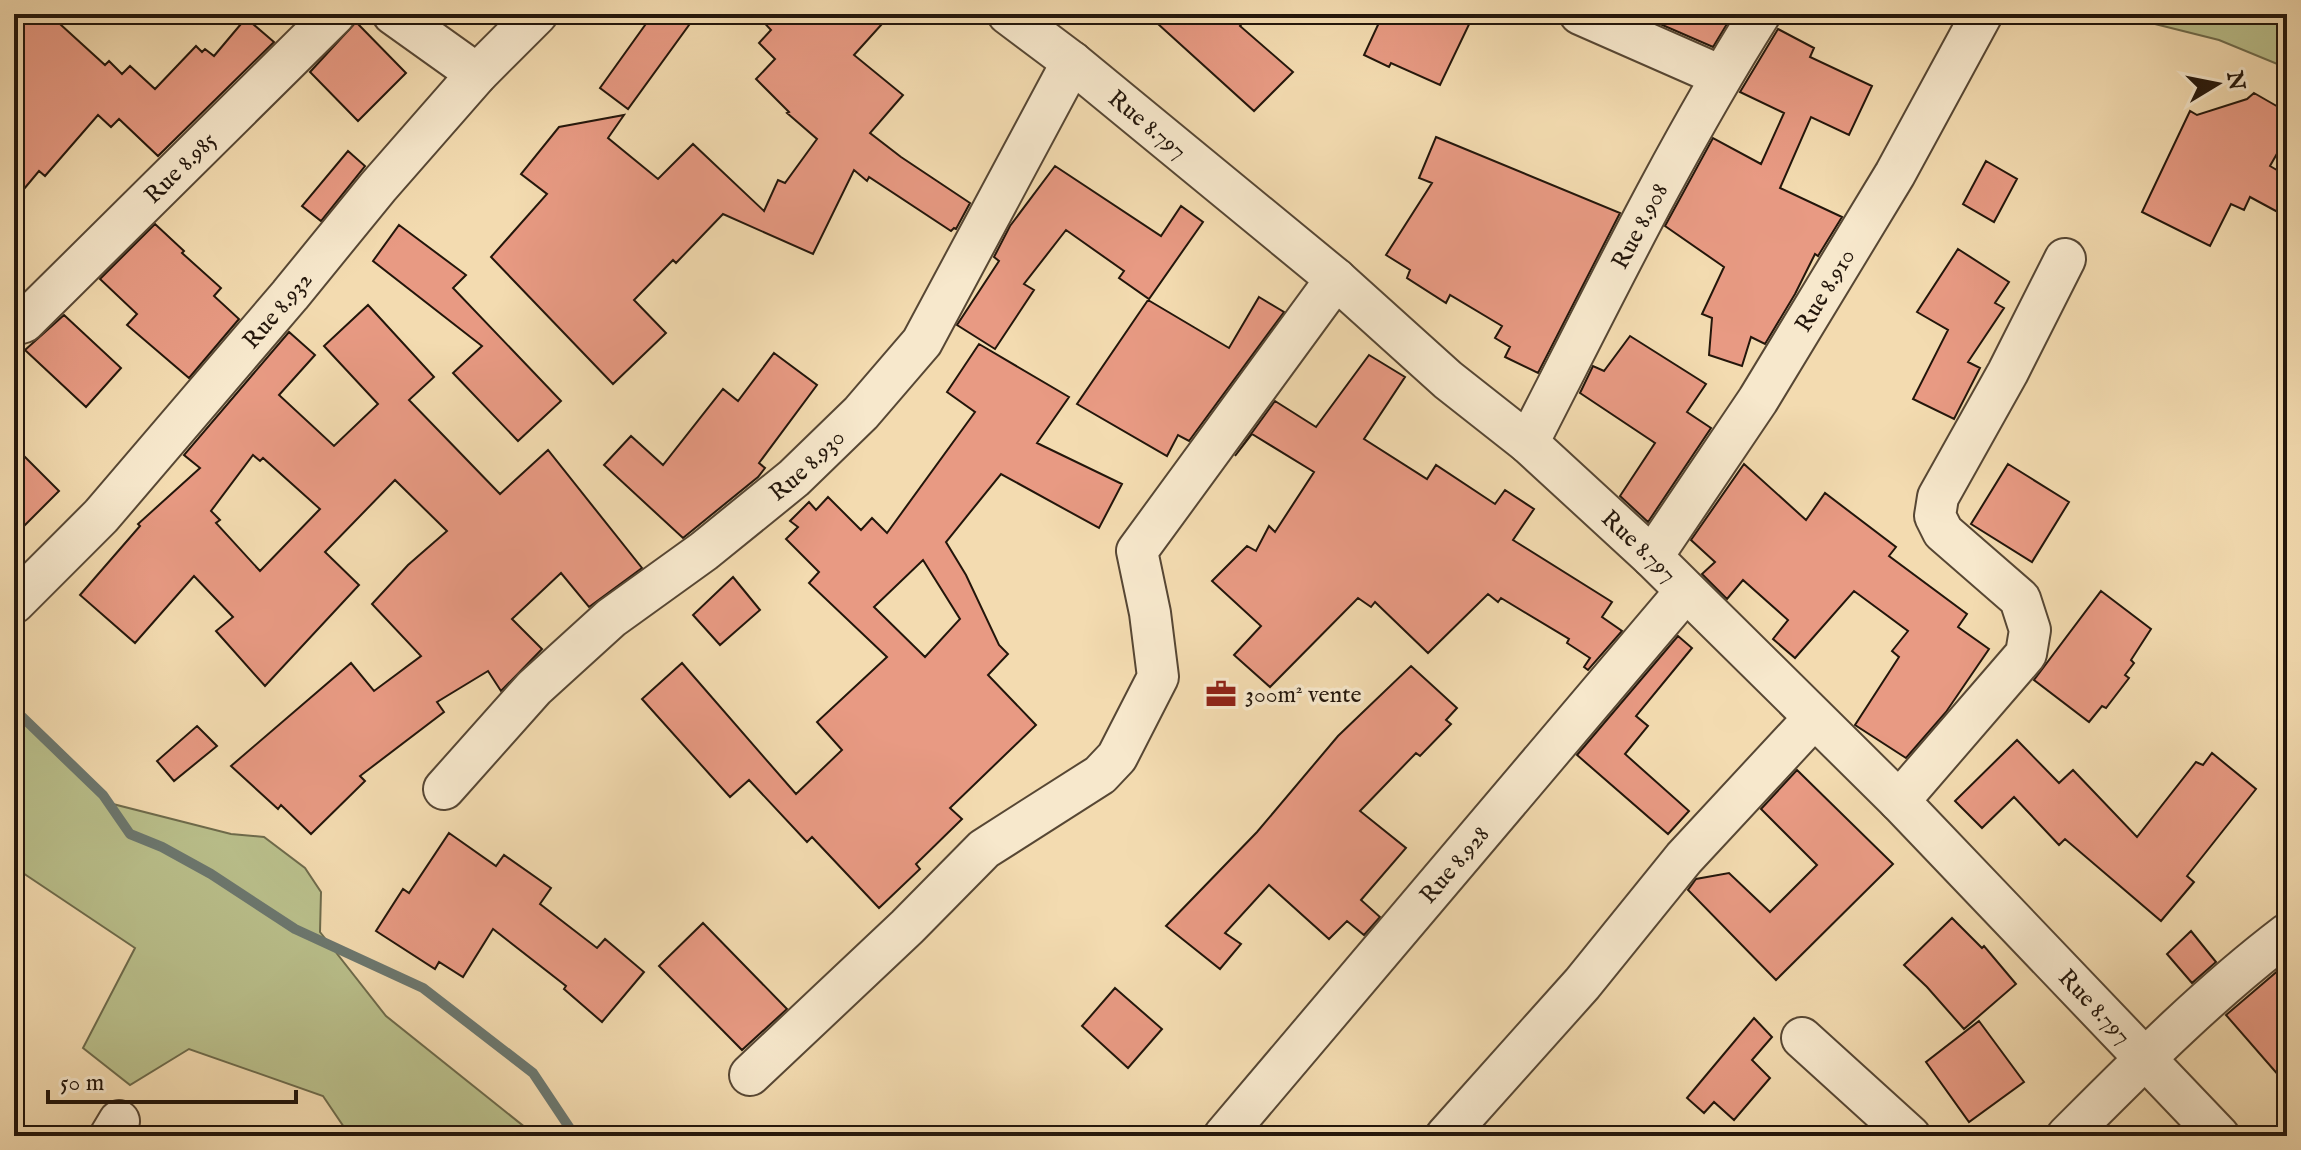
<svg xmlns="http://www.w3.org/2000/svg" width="2301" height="1150" viewBox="0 0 2301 1150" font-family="'IM FELL English',serif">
<rect width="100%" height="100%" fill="#f3dbb0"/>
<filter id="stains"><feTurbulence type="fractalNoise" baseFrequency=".0025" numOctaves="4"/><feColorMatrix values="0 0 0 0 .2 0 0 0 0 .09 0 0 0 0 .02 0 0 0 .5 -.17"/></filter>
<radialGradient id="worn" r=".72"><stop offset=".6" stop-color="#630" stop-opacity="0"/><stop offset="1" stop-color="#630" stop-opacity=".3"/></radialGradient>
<path fill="#bac08c" stroke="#6e6b4c" stroke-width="2" d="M2115 14H2287V68L2219 40Z
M14 709 113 804 231 834 264 837 305 868 321 892 320 932 386 1016 536 1136H350L323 1096 189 1049 130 1085 83 1048 135 948 14 867Z"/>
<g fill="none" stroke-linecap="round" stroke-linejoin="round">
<path stroke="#6c7870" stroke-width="10" d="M14 709 103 795 130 834 162 847 211 874 295 929 423 988 533 1073 575 1136"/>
</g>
<path fill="#e89a83" stroke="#23160b" stroke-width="2" fill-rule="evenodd" d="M14 14H49L105 65 109 61 122 74 130 66 155 89 196 46 202 52 205 49 214 56 246 18 274 42 158 156 119 119 111 127 98 115 45 176 39 171 14 201Z
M653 14H697L628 109 600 88Z
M756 14H891L854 55 903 95 870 133 901 157 970 203 956 229 954 228 951 231 869 177 867 181 854 170 813 254 723 214 676 263 673 260 634 300 666 333 613 384 491 257 547 194 521 174 559 127 624 115 608 138 658 179 693 144 764 211 778 180 785 183 817 139 787 113 789 112 756 79 775 59 759 43 771 30Z
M1147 14H1250L1240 26 1293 72 1254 111Z
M1383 14H1474L1440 85 1391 63 1389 67 1364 55Z
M1637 14H1733L1713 47Z
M356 22 406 73 358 121 310 72Z
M1778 29 1814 48 1810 57 1872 86 1849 135 1811 117 1780 188 1842 217 1818 256 1815 254 1795 294 1765 344 1751 337 1742 366 1709 355 1712 318 1702 314 1724 267 1665 226 1713 138 1761 164 1784 113 1740 92Z
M2254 93 2287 112V136L2270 166 2287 176V217L2250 197 2244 210 2231 204 2210 246 2142 212 2190 111 2197 115 2247 99Z
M1436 137 1620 213 1538 373 1505 357 1510 347 1495 338 1502 326 1450 295 1446 303 1407 278 1410 270 1386 255 1432 183 1419 178Z
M348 151 365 166 321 221 302 206Z
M1986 161 2017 179 1994 222 1963 204Z
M1055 166 1161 236 1181 206 1203 222 1149 299 1119 278 1124 271 1066 230 1024 284 1034 290 995 349 957 325 999 261 994 257 1010 226Z
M155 224 184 251 182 253 221 288 214 296 239 319 189 378 127 325 137 314 100 279Z
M399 225 466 275 453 288 561 401 518 441 453 373 482 346 373 261Z
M1958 249 2009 282 1995 303 2004 308 1968 362 1980 368 1954 419 1913 399 1948 330 1917 312Z
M1259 297 1284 312 1189 441 1178 435 1167 456 1077 404 1148 300 1229 348Z
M368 305 434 377 409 400 500 494 548 450 642 568 589 607 561 573 512 619 542 649 501 691 488 671 437 702 444 712 360 776 365 781 311 834 281 805 278 809 231 766 351 663 374 691 421 656 372 604 408 565 447 531 395 480 325 552 359 585 265 686 216 631 233 617 194 576 135 643 80 595 140 526 138 524 200 468 184 455 289 332 315 355 279 395 334 446 378 404 324 346ZM253 455 260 461 263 458 320 509 260 571 216 523 220 520 211 511Z
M64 315 121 368 86 407 25 350Z
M1630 336 1706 384 1687 412 1711 428 1648 522 1620 496 1655 443 1580 393 1593 366 1604 371Z
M979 344 1069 397 1037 443 1122 484 1099 528 1001 474 946 542 966 575 999 645 1008 654 988 675 1036 725 950 808 962 819 916 864 920 869 879 908 812 837 807 842 749 780 730 797 642 699 682 663 796 794 842 750 817 722 887 657 809 583 819 572 786 539 798 527 790 521 809 502 816 510 828 497 861 530 872 518 887 533 975 412 947 392ZM923 560 960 619 925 657 874 607Z
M774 353 817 385 759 463 765 468 758 477 683 538 604 465 631 436 663 465 723 389 738 401Z
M1369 355 1405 377 1364 439 1427 479 1436 465 1495 504 1505 490 1534 509 1513 540 1612 602 1602 617 1622 631 1588 670 1584 667 1590 658 1567 643 1569 639 1501 598 1498 602 1488 594 1428 653 1375 602 1371 607 1358 598 1270 687 1234 655 1261 626 1212 581 1247 546 1256 551 1269 526 1275 532 1314 472 1252 434 1235 456 1275 401 1316 427Z
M14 446 59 491 14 536Z
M1744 464 1806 520 1825 493 1896 547 1889 556 1967 614 1958 627 1989 649 1946 712 1906 758 1855 725 1899 657 1892 651 1908 631 1854 591 1795 658 1773 639 1788 620 1743 580 1727 599 1702 574 1715 562 1691 540Z
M2008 464 2069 502 2032 562 1971 524Z
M733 577 760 610 720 645 693 615Z
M2101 591 2151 629 2131 660 2134 663 2125 675 2129 678 2106 708 2102 706 2089 722 2034 680Z
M1678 636 1692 648 1636 716 1648 726 1625 754 1689 811 1668 834 1577 755Z
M1411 666 1457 708 1446 720 1451 724 1420 756 1416 753 1360 811 1406 848 1361 900 1380 917 1364 935 1347 921 1329 939 1269 885 1225 933 1241 944 1220 969 1166 926 1257 832 1338 736Z
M197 726 217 746 174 781 157 761Z
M2017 740 2059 783 2073 770 2137 837 2196 762 2203 765 2212 753 2256 789 2187 876 2194 882 2161 921 2065 839 2059 845 2014 797 1982 828 1955 801Z
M1797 770 1893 864 1776 980 1688 890 1696 879 1729 873 1770 912 1817 865 1761 809Z
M449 833 496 866 504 855 551 888 540 904 597 948 605 939 644 972 602 1022 564 989 566 986 493 929 463 977 439 962 435 969 376 931 403 889 409 893Z
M1952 918 1982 948 1984 946 2016 984 1964 1029 1927 987 1904 965Z
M703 923 787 1009 742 1050 659 966Z
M2191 931 2216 962 2192 983 2167 954Z
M2287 963V1085L2226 1015Z
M1115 988 1162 1029 1128 1068 1082 1026Z
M1754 1018 1772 1037 1752 1060 1770 1078 1734 1120 1714 1102 1704 1113 1687 1098Z
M1979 1021 2024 1082 1969 1122 1926 1062Z"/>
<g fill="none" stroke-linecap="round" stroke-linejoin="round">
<g stroke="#574734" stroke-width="44">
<g id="minor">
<path d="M393 14 477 74"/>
<path id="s1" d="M1008 14 1072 62 1336 279 1448 380 1528 443 1652 557 1899 801 2219 1136"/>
<path d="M1580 14 1721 76"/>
<path id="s2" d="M14 325 24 322 335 14"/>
<path id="s3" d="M1528 443C1602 299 1673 152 1760 14"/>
<path id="s4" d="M1652 557 1758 400 1895 174 1982 14"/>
<path id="s5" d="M14 603 101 516 290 295 378 187 477 74 537 14"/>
<path id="s6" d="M444 789 534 688 611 618 704 551 794 478 861 413 922 342 1072 62"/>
<path d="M1899 801 2026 654 2030 630 2020 599 1943 532 1935 516 1938 497 2008 372 2065 259"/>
<path d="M1802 1038 1910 1136"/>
<path d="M750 1075 907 927 984 849 1100 775 1117 757 1158 677 1150 613 1137 551 1336 279"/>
<path d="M110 1136 119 1121"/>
<path id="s7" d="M1224 1136 1685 592"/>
<path d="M1446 1136 1582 984 1684 858 1814 718"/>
<path d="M2067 1136C2137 1066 2208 994 2287 934"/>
</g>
</g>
<use href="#minor" stroke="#f7e8cc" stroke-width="40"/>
</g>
<defs>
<g id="office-bare" transform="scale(2.4)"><path d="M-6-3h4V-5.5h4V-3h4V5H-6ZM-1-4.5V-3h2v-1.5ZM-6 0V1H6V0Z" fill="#8f2418" stroke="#f7e8cc" stroke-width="2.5" paint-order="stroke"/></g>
</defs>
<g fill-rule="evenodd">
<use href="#office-bare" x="1221" y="694"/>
</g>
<g text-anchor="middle" stroke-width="7" stroke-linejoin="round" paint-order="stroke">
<g font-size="24" fill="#23160b" stroke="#f7e8cc">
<text dy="8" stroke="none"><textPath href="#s1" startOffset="178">Rue 8.797</textPath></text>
<text dy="8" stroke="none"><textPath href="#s2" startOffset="230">Rue 8.985</textPath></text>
<text dy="8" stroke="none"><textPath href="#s3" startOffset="244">Rue 8.908</textPath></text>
<text dy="8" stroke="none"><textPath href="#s4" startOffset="318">Rue 8.910</textPath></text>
<text dy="8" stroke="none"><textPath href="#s5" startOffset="394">Rue 8.932</textPath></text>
<text dy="8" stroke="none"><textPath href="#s6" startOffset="488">Rue 8.930</textPath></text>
<text dy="8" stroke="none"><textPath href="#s1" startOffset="826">Rue 8.797</textPath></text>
<text dy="8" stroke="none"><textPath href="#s7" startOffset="356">Rue 8.928</textPath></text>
<text dy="8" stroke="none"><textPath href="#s1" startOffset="1474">Rue 8.797</textPath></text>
</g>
<g font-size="24" fill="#23160b" stroke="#f7e8cc" text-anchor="start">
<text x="1245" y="702">300m² vente</text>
</g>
</g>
<rect width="2301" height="1150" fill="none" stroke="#f3dbb0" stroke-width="48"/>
<rect x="16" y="16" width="2269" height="1118" fill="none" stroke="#23160b" stroke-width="4"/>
<rect x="24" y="24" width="2253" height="1102" fill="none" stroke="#23160b" stroke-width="2"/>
<g transform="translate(2217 84) rotate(80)" stroke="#f7e8cc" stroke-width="6" paint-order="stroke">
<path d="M0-6L14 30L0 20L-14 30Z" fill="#23160b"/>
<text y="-12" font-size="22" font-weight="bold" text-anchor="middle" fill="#23160b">N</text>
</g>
<path d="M48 1090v12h248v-12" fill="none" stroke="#23160b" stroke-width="4"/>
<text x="60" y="1090" font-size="24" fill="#23160b" stroke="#f7e8cc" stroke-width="6" paint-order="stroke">50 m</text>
<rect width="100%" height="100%" filter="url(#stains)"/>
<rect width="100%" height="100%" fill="url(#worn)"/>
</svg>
